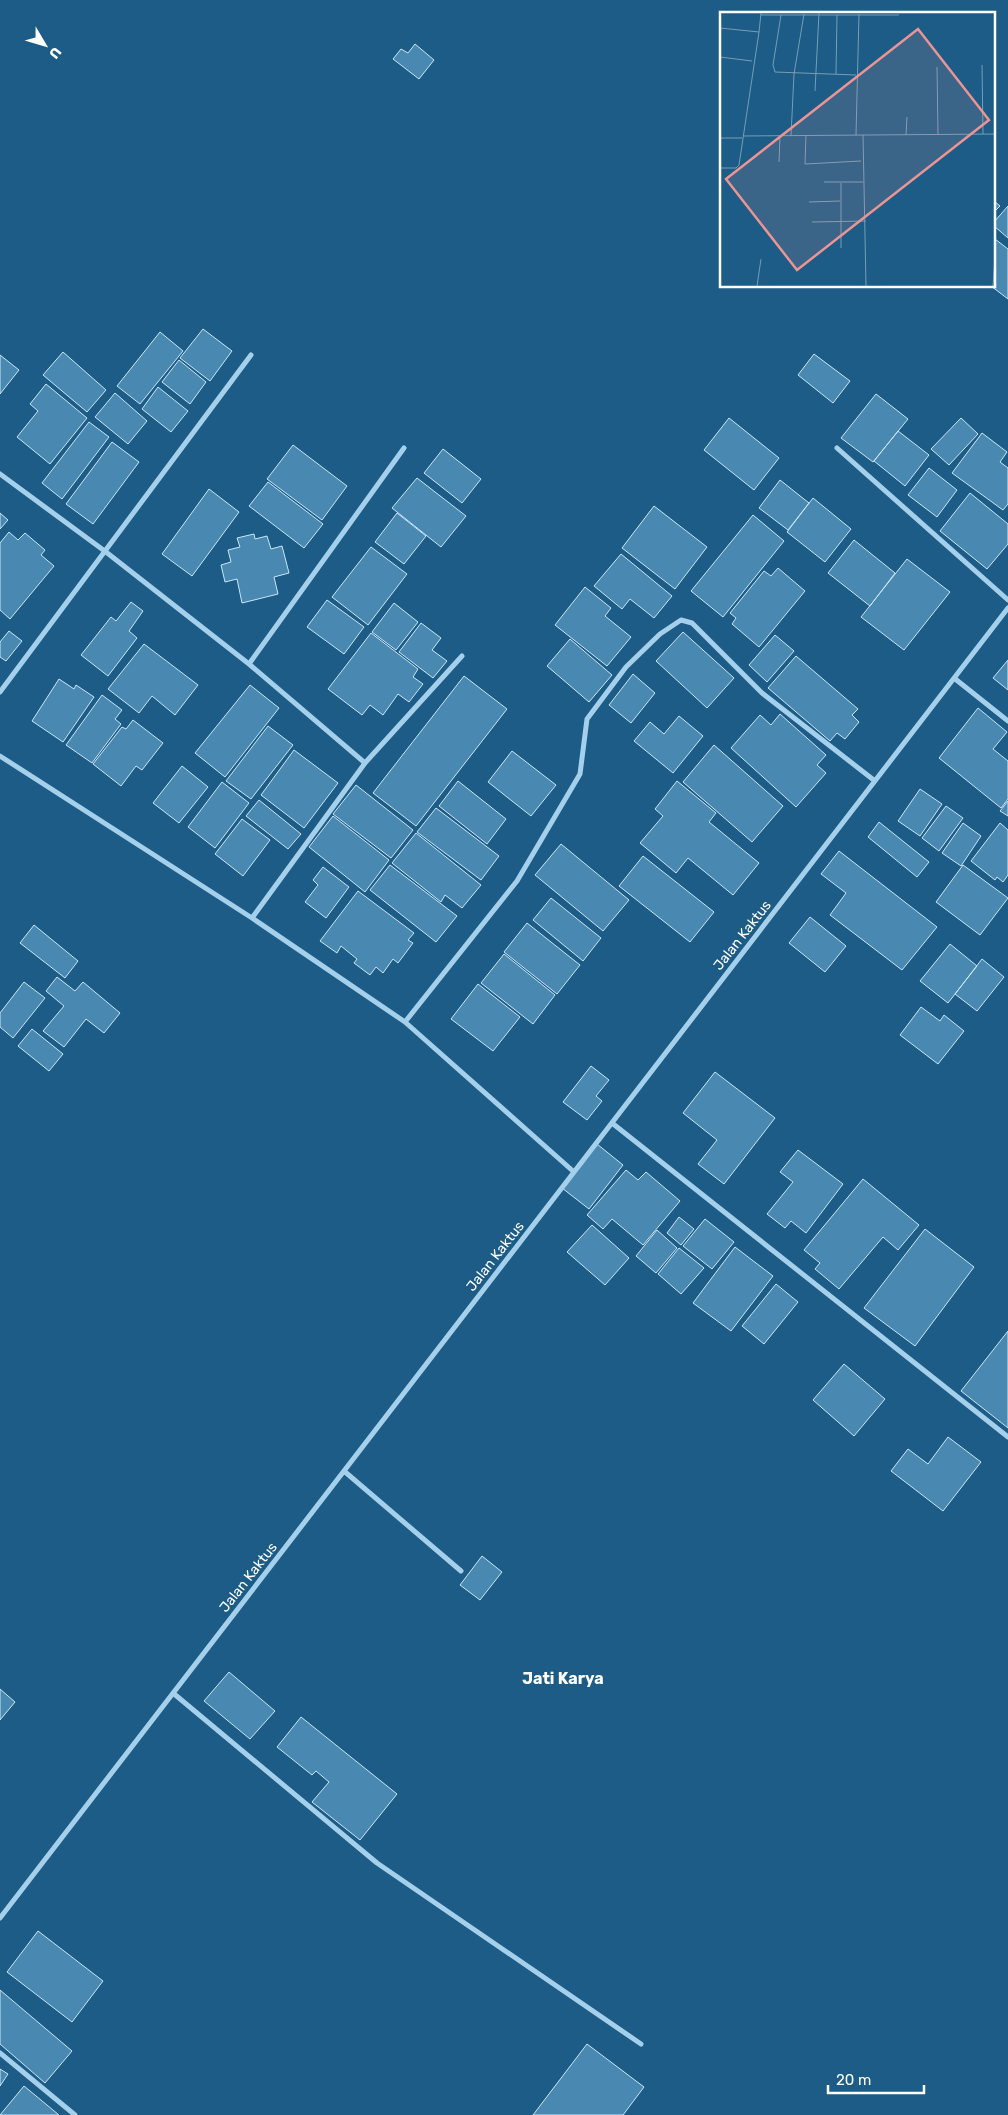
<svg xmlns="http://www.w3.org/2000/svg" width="1008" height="2115" viewBox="0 0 1008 2115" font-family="Rubik,sans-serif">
<rect width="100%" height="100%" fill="#1c5c86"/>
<path fill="#4988b1" stroke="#cae6f8" d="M415 44 434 60 419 79 393 59 401 49 408 53Z
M994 201 1000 206 994 212Z
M1008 206V238L994 226V222Z
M995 239 1008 249V299L991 286H994Z
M203 329 232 351 210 381 180 358Z
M160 332 183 351 140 404 117 386Z
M63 352 106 390 87 412 43 375Z
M814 354 850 381 833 403 798 375Z
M0 355 19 370 0 394Z
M179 360 206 382 190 404 162 382Z
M46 384 87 418 50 464 17 437 38 411 30 404Z
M158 387 188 411 171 432 142 409Z
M115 393 147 421 128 444 95 417Z
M876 394 908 419 873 462 841 438Z
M729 418 779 458 754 490 704 450Z
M961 418 978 434 949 465 931 449Z
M89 422 109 437 62 499 42 483Z
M898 431 929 455 905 486 874 461Z
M982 433 1007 452 1000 462 1008 468V504L1003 510 952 473Z
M112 442 139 462 93 524 66 504Z
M293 445 347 486 322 520 267 479Z
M443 449 481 479 462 503 424 473Z
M929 468 957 490 937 517 908 495Z
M417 478 466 516 441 547 392 508Z
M780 480 809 503 788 530 759 508Z
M268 482 323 524 304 548 249 506Z
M209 489 239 512 192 576 162 554Z
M970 493 1008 524V544L987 569 940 531Z
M813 498 851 529 825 562 787 532Z
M654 506 707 547 675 589 622 548Z
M0 513 8 520 0 529Z
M397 513 426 536 404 564 375 542Z
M753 515 784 541 723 617 691 591Z
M9 532 18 540 25 533 45 550 41 555 54 566 10 619 0 610V543Z
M254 534 255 539 267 536 271 549 282 546 289 573 274 577 278 594 242 603 237 579 225 582 221 565 231 562 228 550 240 547 237 538Z
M854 540 895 573 870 606 828 573Z
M371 547 407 574 368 625 332 597Z
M621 554 672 596 654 618 630 599 622 609 594 586Z
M907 559 950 592 904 650 861 617Z
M778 568 805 591 759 647 732 624 736 618 730 613 764 571 771 576Z
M585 587 611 608 605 616 631 637 607 666 555 625Z
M327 600 364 627 344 654 307 627Z
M131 602 143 611 129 631 137 638 108 676 81 655 111 617 116 621Z
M394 603 418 622 396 650 372 632Z
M421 623 441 638 432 650 447 661 433 678 399 652Z
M9 631 22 641 6 661 0 657V642Z
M683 632 734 678 707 708 656 661Z
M371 633 418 669 413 677 423 684 409 702 398 694 383 715 370 705 362 715 328 689Z
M775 635 794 651 767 682 749 665Z
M570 639 612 675 589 702 547 666Z
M144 644 198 685 175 715 152 696 139 713 108 689Z
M796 656 858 709 852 715 859 722 845 739 837 733 830 741 768 688Z
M1008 660V690L993 678Z
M633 674 655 693 631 723 609 705Z
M464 676 507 709 416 826 373 793Z
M59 679 74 689 76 685 94 697 63 742 32 721Z
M250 685 279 708 225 777 195 753Z
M102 695 122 710 115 719 121 724 92 763 66 745Z
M978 708 1007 732 993 749 1008 761V799L1001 808 939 758Z
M780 714 826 755 817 765 826 773 796 807 731 748 760 715 771 725Z
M679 716 703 736 673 773 634 741 650 722 664 734Z
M133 720 163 743 142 770 136 766 121 786 93 764 122 727 126 729Z
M268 726 293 745 251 799 226 781Z
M714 745 783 806 752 842 683 782Z
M294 750 338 783 304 828 261 795Z
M512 751 556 785 531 816 488 782Z
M182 766 208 787 179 823 153 803Z
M458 781 506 819 487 844 439 806Z
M677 781 716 813 709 822 759 863 733 895 688 858 676 873 640 843 663 816 655 809Z
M222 782 249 803 215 848 188 827Z
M356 785 413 830 391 858 333 814Z
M920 789 942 804 920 836 898 821Z
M259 800 301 834 288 849 246 816Z
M1008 801V816L1000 811Z
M946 806 963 818 939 851 922 838Z
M436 808 499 856 481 880 417 832Z
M333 816 389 860 365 892 309 847Z
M242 819 270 840 243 876 215 854Z
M879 822 929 862 917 877 868 837Z
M963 823 981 836 961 866 942 853Z
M1000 823 1008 830V875L1003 882 997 877 995 880 971 861Z
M416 833 481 885 462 908 445 895 441 902 392 863Z
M561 844 629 900 603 931 535 875Z
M839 851 937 927 902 970 830 915 846 893 821 874Z
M643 856 714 912 690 942 619 886Z
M390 865 457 916 436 942 370 890Z
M963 865 1008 898 980 935 936 902Z
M323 867 349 887 326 918 305 902 318 885 313 880Z
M358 891 414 933 408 940 413 943 398 963 393 959 383 973 376 967 370 975 354 963 357 959 341 946 337 953 320 941Z
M551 898 601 938 583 961 533 920Z
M810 917 846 946 825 972 789 943Z
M527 923 580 965 557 994 504 952Z
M34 925 78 961 65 978 20 943Z
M950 944 977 966 948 1003 920 981Z
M504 954 555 995 533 1024 481 983Z
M982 959 1004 977 977 1011 955 994Z
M57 977 75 991 83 982 120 1013 104 1033 86 1019 64 1047 43 1031 64 1006 46 991Z
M24 982 45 998 13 1038 0 1027V1013Z
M478 984 520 1017 493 1051 451 1019Z
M921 1007 940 1021 944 1015 964 1031 938 1064 900 1035Z
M32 1029 63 1054 49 1071 18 1046Z
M591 1066 609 1080 596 1096 602 1101 587 1120 563 1102Z
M715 1072 775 1118 724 1184 698 1164 717 1140 683 1113Z
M597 1144 623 1165 589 1209 562 1188Z
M798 1150 843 1184 806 1233 791 1221 785 1228 767 1214 793 1182 780 1172Z
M626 1170 638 1180 646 1172 680 1201 643 1245 612 1219 603 1229 587 1215Z
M863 1179 919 1225 898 1250 883 1237 839 1289 815 1269 820 1263 804 1250Z
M679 1217 694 1229 681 1245 667 1233Z
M705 1219 734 1242 712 1269 683 1246Z
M592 1225 629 1258 605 1285 567 1252Z
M925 1229 974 1267 915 1346 864 1308Z
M657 1230 677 1248 656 1273 636 1256Z
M735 1247 773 1276 731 1331 693 1303Z
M679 1248 704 1268 681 1294 658 1274Z
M776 1284 798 1302 764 1344 742 1326Z
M1008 1331V1428L961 1391Z
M844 1364 885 1399 854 1436 813 1400Z
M948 1437 981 1462 943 1511 891 1471 908 1449 928 1464Z
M482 1556 502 1572 480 1600 460 1585Z
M229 1672 275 1711 250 1739 204 1701Z
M0 1689 15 1702 0 1720Z
M301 1717 397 1794 360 1840 312 1802 329 1782 316 1771 312 1775 277 1747Z
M38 1931 103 1981 72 2022 7 1972Z
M0 1990 72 2051 45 2083 0 2044Z
M587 2044 644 2087 623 2115H533Z
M0 2069 8 2074 0 2086Z
M24 2086 59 2115H0Z"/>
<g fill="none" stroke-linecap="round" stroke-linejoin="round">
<path stroke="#a5d0eb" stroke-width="5" d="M837 448 1008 600
M0 474 106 552 249 664 365 763
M249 664 404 448
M954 678 1008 721
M0 692 251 355
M0 756 252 918 405 1022 574 1172
M252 918 365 763 462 656
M405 1022 517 881 580 774 587 719 626 667 660 634 681 620 692 623 762 693 875 781
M612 1123 1008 1437
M344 1471 461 1571
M173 1693 377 1863 641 2044
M0 1918 1008 608
M0 2053 75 2115"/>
</g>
<g text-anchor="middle" stroke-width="4" stroke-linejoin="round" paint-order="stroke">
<g font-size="14" fill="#fff" stroke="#1c5c86">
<text transform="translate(742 935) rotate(-52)" y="5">Jalan Kaktus</text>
<text transform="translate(495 1256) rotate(-52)" y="5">Jalan Kaktus</text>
<text transform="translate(248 1577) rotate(-52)" y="5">Jalan Kaktus</text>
</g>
<g font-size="16" font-weight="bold" fill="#fff" stroke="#1c5c86">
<text x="563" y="1684">Jati Karya</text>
</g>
</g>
<g transform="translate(720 12)">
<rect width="275" height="275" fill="#1c5c86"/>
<path fill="none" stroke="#779db6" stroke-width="1" d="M41 3H179M61 3 53 53 55 60 136 63M0 16 39 20 41 1M0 45 32 49M262 53 263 122M217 55 218 122M116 62 117 3M95 79 99 1M86 123 85 152 141 149M136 123 139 2M143 123 146 274M186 123 187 105M23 124 275 122M71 124 74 62 84 2M0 126H22M59 150 60 124M0 156H16L19 153 39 20M104 170H143M121 171V236M89 190 120 189M92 210 146 209M37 274 41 247M273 274 275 244"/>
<path fill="#ea9494" fill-opacity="0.15" stroke="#ea9494" stroke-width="2.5" d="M198 17 269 108 77 258 6 167Z"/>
<rect width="275" height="275" fill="none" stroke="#fff" stroke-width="2.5"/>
</g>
<g transform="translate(45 45) rotate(128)" stroke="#1c5c86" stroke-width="4" paint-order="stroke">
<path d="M0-4L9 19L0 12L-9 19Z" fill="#ffffff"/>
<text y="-8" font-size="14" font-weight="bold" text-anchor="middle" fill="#ffffff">U</text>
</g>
<path d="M828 2085v8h96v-8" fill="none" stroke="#ffffff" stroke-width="2.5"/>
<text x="836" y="2085" font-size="15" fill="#ffffff" stroke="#1c5c86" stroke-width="4" paint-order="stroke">20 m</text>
</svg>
